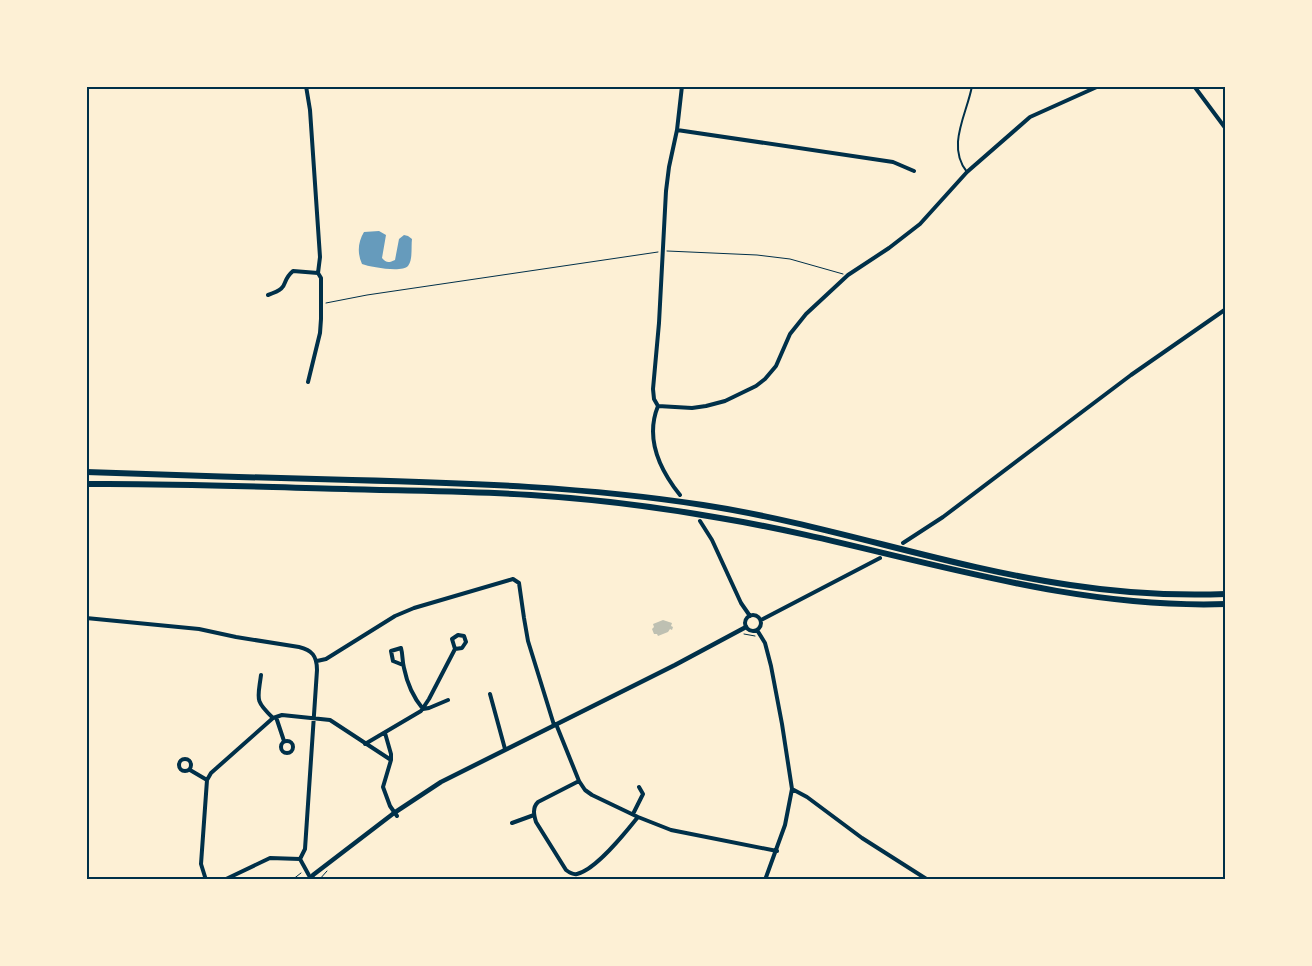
<svg xmlns="http://www.w3.org/2000/svg" width="1312" height="966" viewBox="0 0 1312 966" font-family="Bitter,serif">
<rect width="100%" height="100%" fill="#fdf0d5"/>
<path fill="#669bbc" d="M379 231 386 235 382 258C386 263 389 263 395 260L399 239 404 235 408 236 412 239C411 246 413 260 408 266 402 273 370 267 362 264 357 253 358 242 364 232Z"/>
<path fill="#bec0b2" d="M663 620 672 623 671 626 673 627 672 630 670 629 668 632 658 636 657 634H654L652 629 654 627 653 624Z"/>
<g fill="none" stroke-linecap="round" stroke-linejoin="round">
<path stroke="#003049" stroke-width="1" d="M667 251 757 255 790 259 843 274
M326 303 367 295 658 252
M744 634 755 636
M292 880 301 873
M319 880 327 871"/>
<path stroke="#003049" stroke-width="2" d="M967 172C946 146 967 114 972 86"/>
<path stroke="#003049" stroke-width="4" d="M306 86 310 110 320 257 318 273 321 278V319L320 333 308 382
M1194 86 1226 129
M677 130 893 162 914 171
M268 295C292 287 279 283 293 271L318 273
M658 406 692 408 706 406 725 401 756 386 765 379 776 366 790 334 806 314 848 275 889 248 920 224 967 172 1030 117 1099 86
M658 406 654 399 653 389 659 323 666 191 669 167 677 130 682 86
M658 406C645 438 660 470 680 495
M700 521 712 540 741 603 750 616
M903 543 943 517 1131 375 1226 309
M745 623a8 8 0 1 1 16 0a8 8 0 1 1-16 0Z
M86 618 199 629 236 637 299 647C312 650 317 656 317 670L305 849 300 859
M761 620 880 558
M757 630 765 643 771 666 782 724 792 789 785 825 765 880
M317 661 326 659 395 616 414 608 513 579 519 583 524 618 528 641 554 725
M403 665 393 661 391 651 401 648C403 655 402 661 404 668 407 683 413 697 423 709L429 708 448 700
M261 675C258 699 254 700 273 718
M490 694 505 749
M276 717 284 741
M556 724 579 781 585 790 592 795 638 817 671 830 777 851
M385 733 391 754V760
M281 747a6 6 0 1 1 12 0a6 6 0 1 1-12 0Z
M365 744 421 711 429 699 455 649 462 648 466 642 464 636 458 635 452 639 455 649
M179 765a6 6 0 1 1 12 0a6 6 0 1 1-12 0Z
M190 770 207 780
M579 781 538 802C532 808 534 815 536 822L566 870C570 873 573 875 577 874 596 870 626 832 638 817
M792 789 807 797 862 838 928 880
M633 814 643 794 639 787
M512 823 534 815
M300 859 311 879
M206 880 201 864 207 780 211 773 273 718 282 715 330 720 391 760 383 787 390 806 397 816
M224 880 270 858 300 859"/>
<path stroke="#003049" stroke-width="4.5" d="M311 880 313 875 394 813 441 782 675 665 746 627"/>
<path stroke="#003049" stroke-width="6" d="M86 472C175 475 263 478 352 480 470 483 587 487 703 505 827 524 946 567 1070 585 1122 593 1174 596 1226 594
M86 484C173 483 260 487 346 489 408 491 470 491 531 495 594 499 658 507 720 518 889 546 1052 610 1226 604"/>
</g>
<rect width="1312" height="966" fill="none" stroke="#fdf0d5" stroke-width="175"/>
<rect x="88" y="88" width="1136" height="790" fill="none" stroke="#003049" stroke-width="2"/>
</svg>
